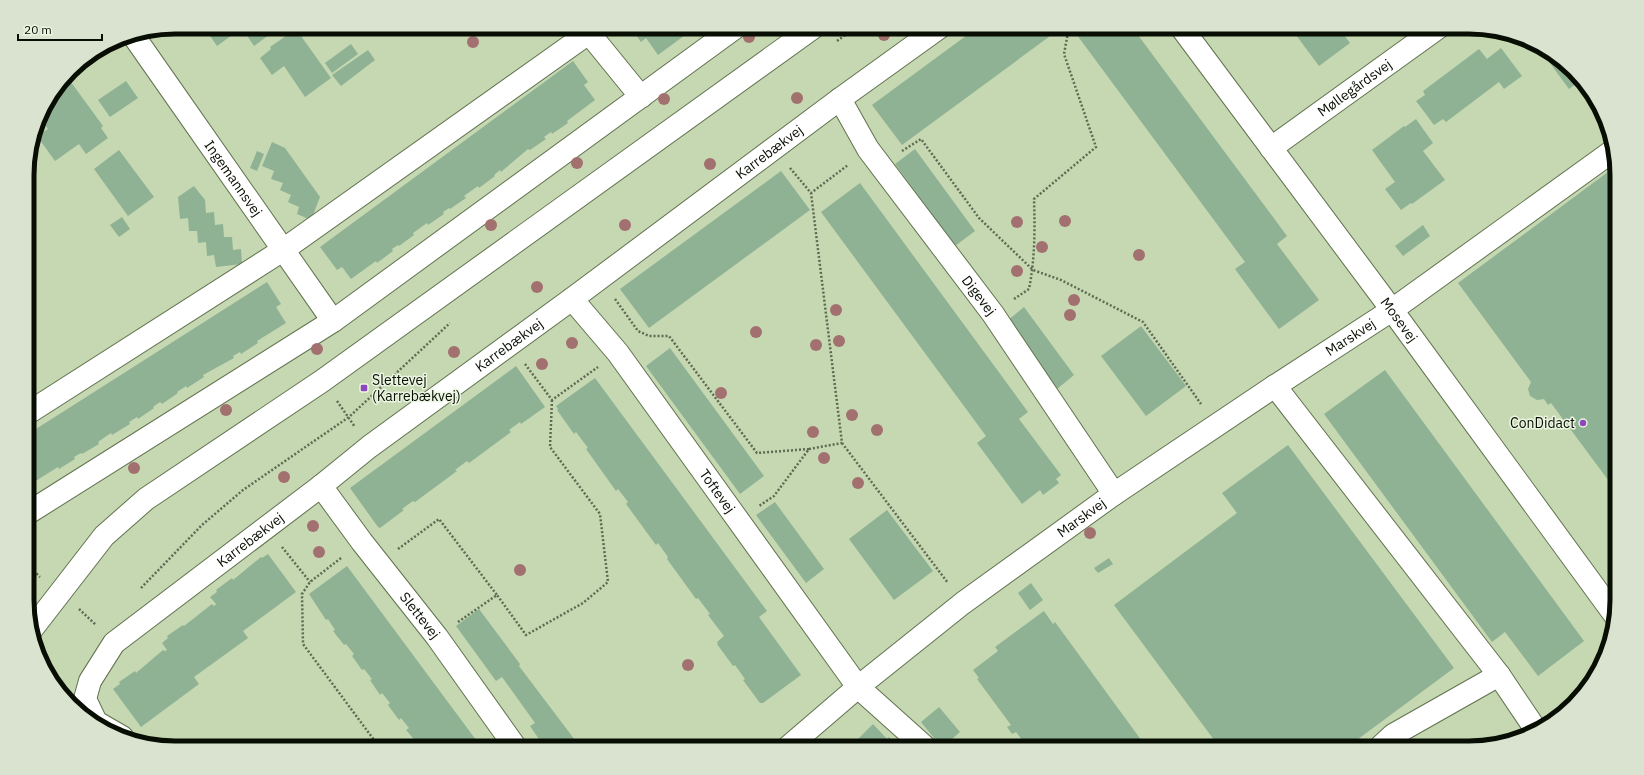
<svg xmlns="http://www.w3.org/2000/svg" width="1644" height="775" viewBox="0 0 1644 775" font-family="'IBM Plex Sans',sans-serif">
<rect width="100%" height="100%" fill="#c5d8b1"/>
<path fill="#8fb294" d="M204 27H280L254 46 242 28 217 46Z
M630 27H696L658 55 646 38 641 42Z
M978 27 1061 28 902 145 872 105Z
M1079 27H1132L1287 236 1277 244 1319 300 1279 329 1235 269 1245 262 1074 31Z
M1290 27H1338L1350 43 1319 66Z
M296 29 331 78 305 97 284 66 272 75 260 58 271 49 270 47Z
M351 44 358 54 332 73 325 63Z
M1501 48 1522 76 1504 89 1499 82 1446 122 1443 119 1434 125 1416 101 1425 95 1423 91 1479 49 1487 59Z
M368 50 375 60 341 86 332 75Z
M1548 51 1559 58 1581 80 1569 89 1544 55Z
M573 61 588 82 584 85 595 100 567 121 568 123 552 134 551 132 544 137 546 139 530 150 528 149 501 172 500 170 494 175 495 176 479 188 478 186 464 196 466 198 450 209 449 208 443 212 444 214 428 225 427 223 413 233 414 235 399 246 398 245 392 249 393 251 377 263 376 261 351 279 342 267 337 270 320 247Z
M68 78 103 126 101 128 108 138 86 154 79 144 55 161 37 136 48 129 40 118 42 110Z
M126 81 138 98 110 117 98 100Z
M1416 119 1433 143 1423 151 1445 180 1412 204 1411 203 1401 210 1385 189 1395 182 1372 150 1404 126 1405 127Z
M272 142 285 148 320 197 311 220 297 214 299 207 288 202 291 195 280 190 283 183 271 179 274 171 262 166Z
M915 149 975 231 955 246 895 164Z
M119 150 154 197 128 216 94 169Z
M257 151 264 154 257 171 250 168Z
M1616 166 1617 492 1551 403 1548 405 1544 399 1537 400 1530 396 1528 389 1531 382 1458 283Z
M781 171 810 210 649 328 620 289Z
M860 183 1028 412 1019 419 1061 475 1056 479 1059 483 1043 495 1040 490 1022 504 977 443 986 436 821 212Z
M194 186 205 200 206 213 214 212 215 225 223 224 224 237H232L233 250 241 249 242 264 216 267 214 255 207 256 206 242 198 243 197 231H189L188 218 180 219 178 197Z
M122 217 130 229 119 237 110 225Z
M1423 225 1430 236 1403 256 1395 246Z
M267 282 281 304 276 307 286 323 257 341 258 343 241 354 240 352 233 356 234 358 203 375 204 377 187 388 186 386 177 392 178 393 162 404 160 402 153 407 154 408 138 419 137 417 129 422 130 424 112 435 111 433 98 442 99 444 82 454 81 453 74 457 75 459 59 469 58 467 34 482 28 472V434Z
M1024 307 1074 375 1057 389 1007 321Z
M1141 326 1186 386 1146 416 1101 356Z
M670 348 764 476 740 494 646 366Z
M516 366 545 407 521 424 520 422 509 430 511 432 469 463 467 461 455 470 457 471 415 502 413 501 402 509 404 510 380 528 378 527 350 488Z
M1385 370 1584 641 1538 676 1505 632 1492 642 1324 414Z
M595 378 767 611 759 617 801 675 763 703H760L743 680 745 679 735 665 733 666 717 644 718 643 717 642 724 636 708 615 710 614 698 598 696 599 667 559 668 557 658 543 656 545 626 504 628 502 618 489 616 491 586 449 588 448 576 432 574 434 557 410 558 409 556 406Z
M1288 445 1454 668 1346 748H1220L1114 605 1237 513 1222 493Z
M775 502 824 569 806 583 756 515Z
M887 510 933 571 894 600 849 539Z
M268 554 296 592 243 631 248 638 194 677 199 684 141 727 113 689 120 684 119 682 135 671 136 673 163 650 165 651 167 650 162 643 168 638 167 636 183 625 184 626 212 604 214 606 216 604 210 597 217 592 216 590 232 578 233 580 261 557 262 558Z
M1109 558 1113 564 1098 573 1094 568Z
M347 566 482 748H423L419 742 417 743 406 730 409 728 401 718 399 720 388 705 390 703 382 693 380 695 370 680 372 679 364 669 362 670 352 656 354 654 346 644 344 645 333 631 335 630 328 619 326 620 309 594Z
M1031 583 1043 600 1030 610 1018 593Z
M479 609 520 664 519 666 581 748H545L530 726 535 723 502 677 496 681 456 626Z
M1044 611 1053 624 1055 622 1147 748H1028L1016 732 1012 734 1007 727 1011 725 977 679 979 678 973 670 998 651 995 647Z
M939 707 960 732 942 748 921 722Z
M873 724 887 739 889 737 900 748H849Z"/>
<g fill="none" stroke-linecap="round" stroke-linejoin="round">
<g stroke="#61724f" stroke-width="24">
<g id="minor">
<path d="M584 27 641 97"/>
<path id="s1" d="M1181 27 1392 310 1614 614"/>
<path id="s2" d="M133 35 333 321"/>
<path id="s3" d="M840 99 868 149 993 314 1114 494"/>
<path id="s4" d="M1271 148 1439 27"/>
<path id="s5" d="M572 299 618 353 858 687 926 748"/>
<path d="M1275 386 1499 675 1536 730"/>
<path d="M28 413 283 250 597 27"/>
<path id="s6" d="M321 486 362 542 437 637 516 748"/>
<path d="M28 513 333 321 736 27"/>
<path d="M32 629 104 536 146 499 322 381 814 27"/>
<path id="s7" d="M122 737 96 722 85 699 90 681 114 643 321 486 369 447 572 299 840 99 940 27"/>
<path id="s8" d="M787 748 858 687 963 603 1114 494 1275 386 1392 310 1614 150"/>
<path d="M1379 748 1393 735 1499 675"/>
</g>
</g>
<path stroke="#5e6a53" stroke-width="2.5" stroke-dasharray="2 2" stroke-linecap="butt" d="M837 41 856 27
M902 151 921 139 979 218 1033 270 1061 280 1143 322 1201 404
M790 168 811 193 848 165
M615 299 638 331 649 336H669L757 453 809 449 774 496 759 506
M1014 299 1029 289C1035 259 1035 229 1034 199L1096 147 1064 54 1069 27
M525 364 552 400 598 367
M337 401 355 427
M842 443 948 583
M809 449 842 443 811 193
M282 547 310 582
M398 549 439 519 497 595
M341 558 310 582 302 594 303 644 377 744 371 748
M28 565 40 577
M141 588 202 525 243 490 349 417 450 323
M79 609 96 625
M458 622 497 595 526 635 583 603 608 582 600 514 550 447 552 400"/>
<use href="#minor" stroke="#fff" stroke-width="22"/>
</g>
<g fill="#a37070">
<circle cx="884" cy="35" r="6"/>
<circle cx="749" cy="37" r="6"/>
<circle cx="473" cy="42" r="6"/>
<circle cx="797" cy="98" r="6"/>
<circle cx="664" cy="99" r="6"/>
<circle cx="577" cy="163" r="6"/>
<circle cx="710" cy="164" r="6"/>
<circle cx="1065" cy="221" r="6"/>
<circle cx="1017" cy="222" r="6"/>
<circle cx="491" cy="225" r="6"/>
<circle cx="625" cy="225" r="6"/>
<circle cx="1042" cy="247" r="6"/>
<circle cx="1139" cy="255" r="6"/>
<circle cx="1017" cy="271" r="6"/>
<circle cx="537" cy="287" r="6"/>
<circle cx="1074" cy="300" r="6"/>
<circle cx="836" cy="310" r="6"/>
<circle cx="1070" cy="315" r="6"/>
<circle cx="756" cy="332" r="6"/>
<circle cx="839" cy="341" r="6"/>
<circle cx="572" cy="343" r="6"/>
<circle cx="816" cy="345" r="6"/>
<circle cx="317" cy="349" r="6"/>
<circle cx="454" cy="352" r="6"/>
<circle cx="542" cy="364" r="6"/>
<circle cx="721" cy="393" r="6"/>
<circle cx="226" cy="410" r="6"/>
<circle cx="852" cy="415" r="6"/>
<circle cx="877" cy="430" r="6"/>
<circle cx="813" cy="432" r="6"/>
<circle cx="824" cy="458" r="6"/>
<circle cx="134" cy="468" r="6"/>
<circle cx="284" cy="477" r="6"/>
<circle cx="858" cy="483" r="6"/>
<circle cx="313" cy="526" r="6"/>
<circle cx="1090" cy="533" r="6"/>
<circle cx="319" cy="552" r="6"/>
<circle cx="520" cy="570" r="6"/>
<circle cx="688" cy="665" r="6"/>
</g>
<g fill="#8d48bc" stroke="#ebf5e1" stroke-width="1.5">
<rect x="360" y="384" width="8" height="8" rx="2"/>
<circle cx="1583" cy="423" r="4"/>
</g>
<g text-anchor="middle" stroke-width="3" stroke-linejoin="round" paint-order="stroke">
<g font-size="14" fill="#080e03" stroke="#ebf5e1">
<text dy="5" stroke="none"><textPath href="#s4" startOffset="103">Møllegårdsvej</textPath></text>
<text dy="5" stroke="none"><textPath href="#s7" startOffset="938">Karrebækvej</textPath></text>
<text dy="5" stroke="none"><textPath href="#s2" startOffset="175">Ingemannsvej</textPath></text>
<text dy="5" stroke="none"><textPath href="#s3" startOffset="241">Digevej</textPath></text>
<text dy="5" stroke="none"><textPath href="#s1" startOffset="365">Mosevej</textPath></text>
<text dy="5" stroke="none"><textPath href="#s8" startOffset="698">Marskvej</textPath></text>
<text dy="5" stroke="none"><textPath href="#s7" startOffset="614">Karrebækvej</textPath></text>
<text dy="5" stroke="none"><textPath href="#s5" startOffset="241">Toftevej</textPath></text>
<text dy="5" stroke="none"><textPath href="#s8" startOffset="374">Marskvej</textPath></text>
<text dy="5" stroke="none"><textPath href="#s7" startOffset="290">Karrebækvej</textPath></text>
<text dy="5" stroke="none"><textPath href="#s6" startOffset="163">Slettevej</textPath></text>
</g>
<g font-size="14" fill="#080e03" stroke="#ebf5e1" text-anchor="start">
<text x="372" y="385">Slettevej<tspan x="372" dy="16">(Karrebækvej)</tspan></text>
<text x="1575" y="428" text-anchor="end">ConDidact</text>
</g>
</g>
<path d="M0 0H1644V775H0ZM175 34H1469A141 141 0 0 1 1610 175V600A141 141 0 0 1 1469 741H175A141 141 0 0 1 34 600V175A141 141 0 0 1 175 34Z" fill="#d9e3cf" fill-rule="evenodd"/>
<path fill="none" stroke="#080e03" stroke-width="5" d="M175 34H1469A141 141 0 0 1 1610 175V600A141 141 0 0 1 1469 741H175A141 141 0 0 1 34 600V175A141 141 0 0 1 175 34Z"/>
<path d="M18 34v6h84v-6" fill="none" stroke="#080e03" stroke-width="2"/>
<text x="24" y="34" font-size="12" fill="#080e03" stroke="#ebf5e1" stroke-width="3" paint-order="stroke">20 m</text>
</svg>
